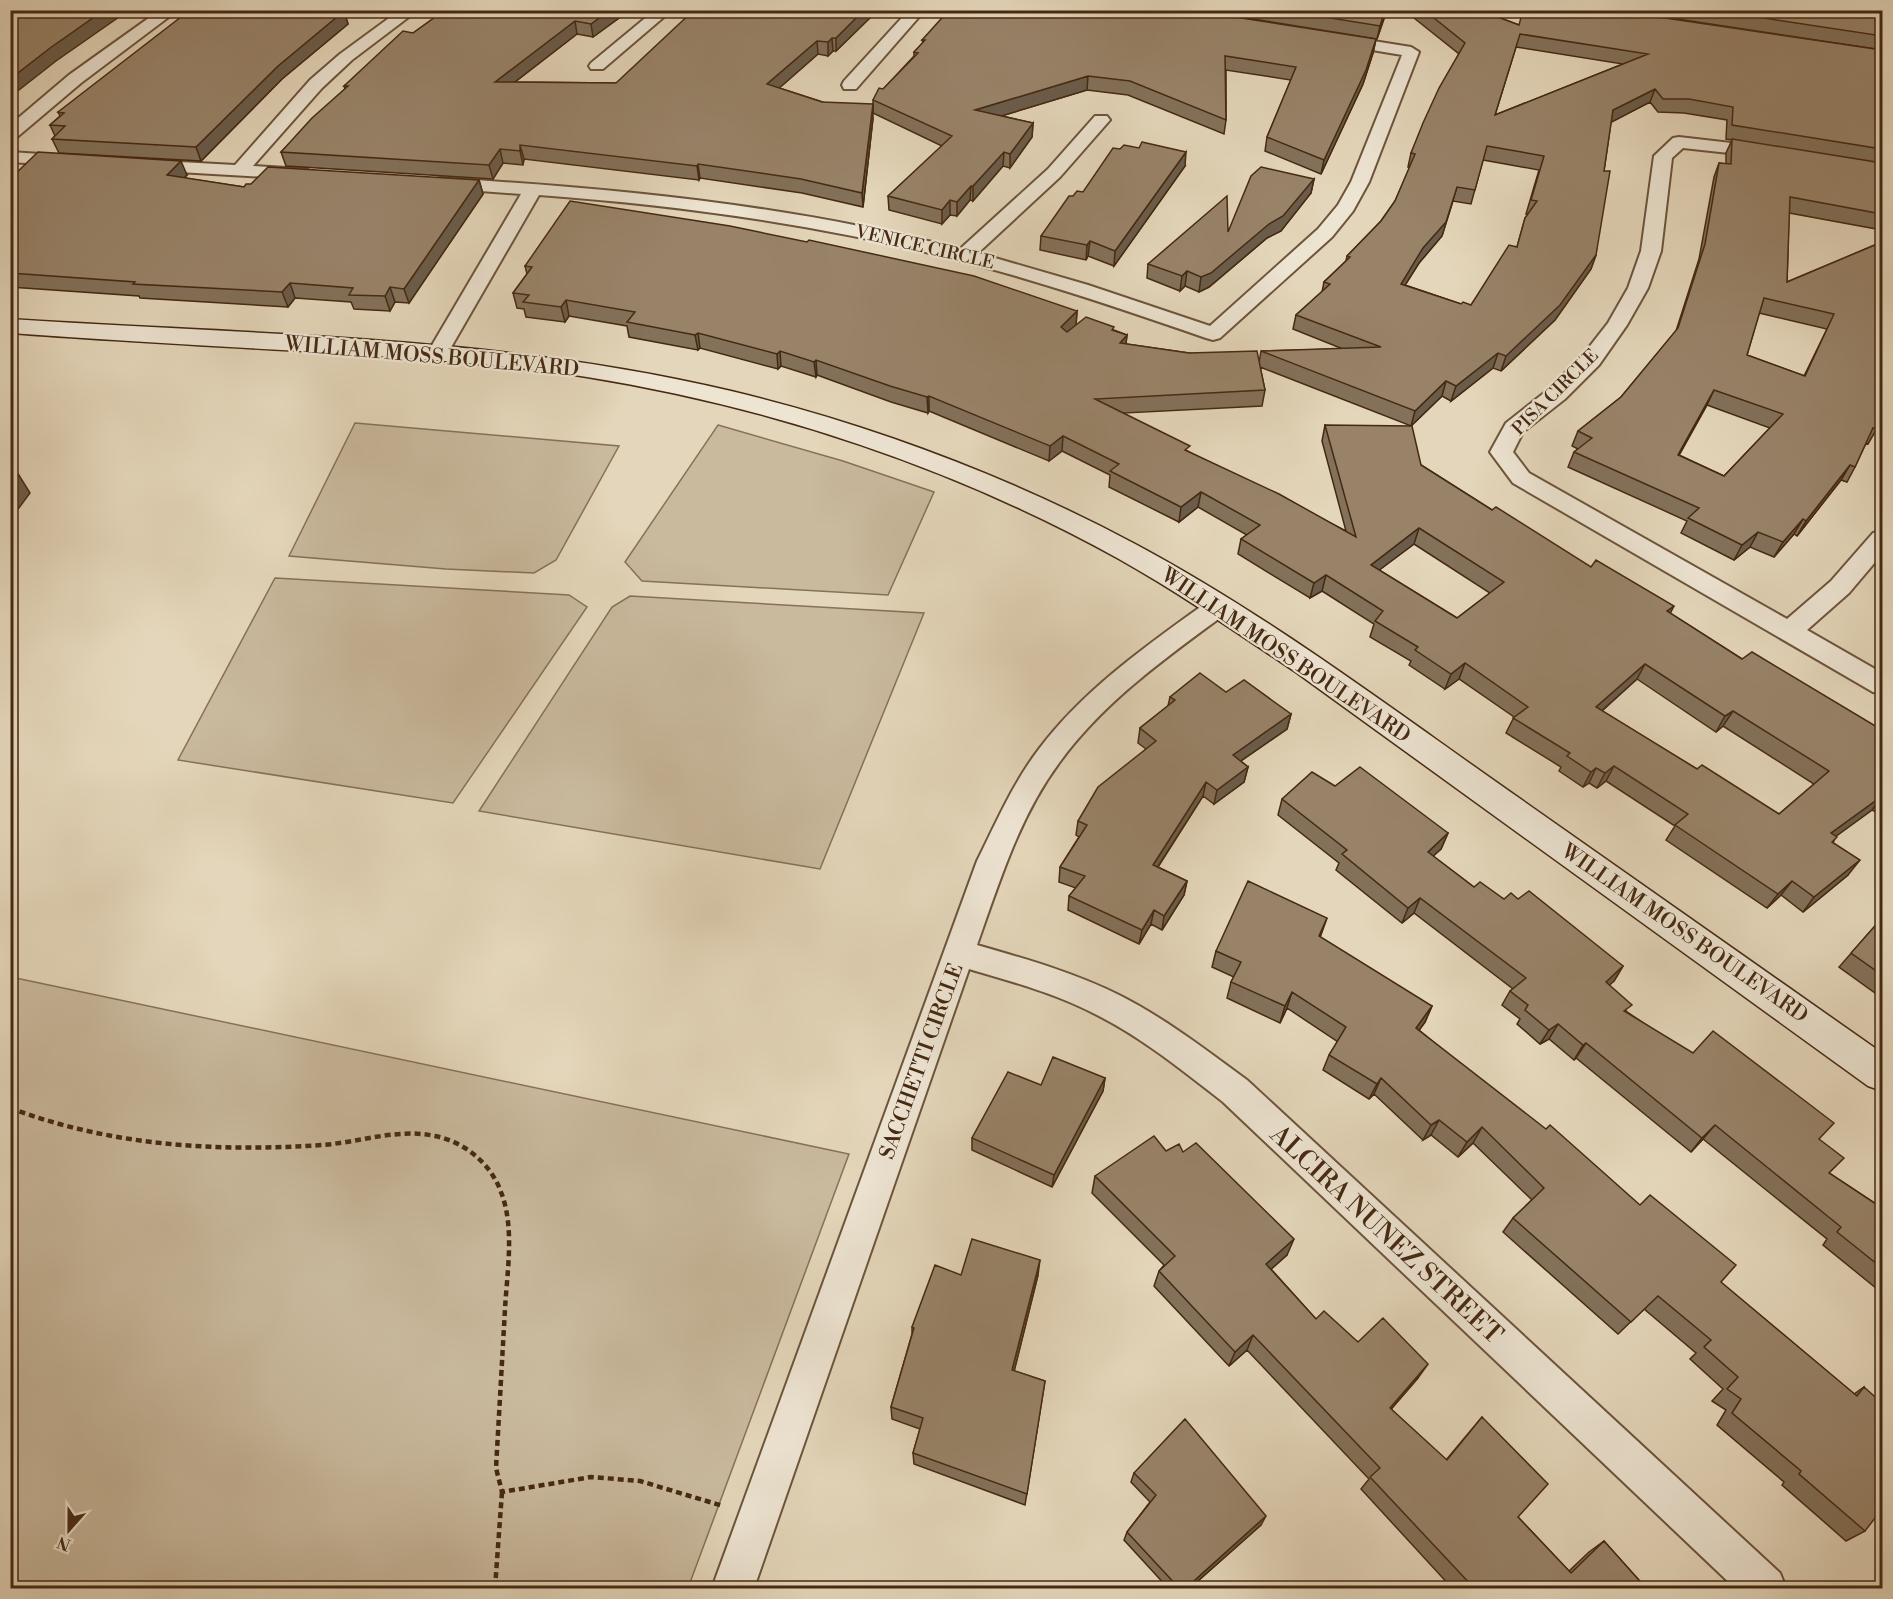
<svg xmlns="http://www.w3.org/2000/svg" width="1893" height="1599" viewBox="0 0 1893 1599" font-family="'Libre Bodoni',serif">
<rect width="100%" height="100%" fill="#e4d6ba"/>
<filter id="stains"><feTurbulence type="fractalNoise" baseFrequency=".00333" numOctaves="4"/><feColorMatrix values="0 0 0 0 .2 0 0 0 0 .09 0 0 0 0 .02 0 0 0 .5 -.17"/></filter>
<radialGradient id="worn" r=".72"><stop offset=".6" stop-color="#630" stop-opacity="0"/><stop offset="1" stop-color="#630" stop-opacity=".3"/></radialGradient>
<path fill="#c9b99d" stroke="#877158" stroke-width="1.5" d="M355 423 619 446 556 560 534 573 446 569 289 556Z
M718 425 843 461 934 492 888 595 642 581 625 562Z
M275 578 569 595 587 607 453 803 178 760Z
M630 596 924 613 820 869 479 811 612 607Z
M11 977 849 1154 688 1588H11Z"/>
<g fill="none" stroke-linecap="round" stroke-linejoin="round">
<g stroke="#6d543c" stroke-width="4">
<path id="street" d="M160 10H178L81 83 16 138 10 139V125L69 75Z
M400 10H418L352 60 322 88 253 166 302 169 308 170 311 174 308 178 302 179 144 170 138 169 135 165 138 161 144 160 235 165 310 80 340 54Z
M655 10H672L603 69H591L589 66 591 63Z
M909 10H925L856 89H844L842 85 844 81Z
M1336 35 1411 47 1419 52 1369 182 1353 211 1332 237 1220 338 1213 340 1206 338C1119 308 1031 278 942 256 810 223 675 205 539 195L446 356 439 358 432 356 428 352 521 194 441 188 435 187 432 183 435 179 441 178C615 188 790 205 960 249L1048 169 1095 116H1107L1110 120 1060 177 978 253 1088 285 1210 326 1318 229 1338 205 1351 182 1402 55 1330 43 1328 40Z
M1679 137 1766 147 1772 148 1775 152 1772 156 1766 157 1683 148 1672 158 1661 251 1648 288 1627 325 1599 365 1565 399 1523 432 1513 452 1529 473 1787 619 1831 581 1873 533 1882 531V554L1849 593 1807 630 1882 673V694L1873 692 1513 483 1490 452 1506 423 1549 389 1583 355 1608 323 1628 288 1641 251 1654 156 1673 138Z
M10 152 71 156 77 157 80 161 77 165 71 166 10 162Z
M1219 597 1228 600 1232 606 1228 612C1167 657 1104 701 1059 763 1019 817 999 883 977 945 1026 959 1075 973 1121 996 1166 1019 1206 1050 1247 1080L1780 1573 1786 1588H1735L1223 1102C1183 1071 1144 1039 1099 1016 1058 994 1013 982 969 969L754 1588H712L977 861C996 823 1013 783 1039 749 1085 688 1149 644 1210 600Z"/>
</g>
<g stroke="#452912" stroke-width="3">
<path id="secondary" d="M10 319C251 335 496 335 731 391 872 425 1010 477 1137 545 1262 612 1377 698 1492 779 1622 870 1752 962 1882 1053V1091L1868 1086 1297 673C1239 634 1181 594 1119 559 955 468 773 407 587 377 504 364 420 359 337 353 228 347 119 341 10 333Z"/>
</g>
<path stroke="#452912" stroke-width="4.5" stroke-dasharray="6 4" stroke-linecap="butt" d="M10 1108C112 1146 214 1152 323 1145 360 1142 398 1128 435 1136 465 1142 491 1164 501 1192 515 1228 507 1272 505 1309 502 1362 499 1415 496 1468L502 1492 591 1477 640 1481 723 1506
M495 1588 502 1492"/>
<use href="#street" fill="#ede4d2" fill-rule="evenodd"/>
<use href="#secondary" fill="#ede4d2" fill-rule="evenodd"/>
</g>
<path fill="#83715a" stroke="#452912" stroke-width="1.5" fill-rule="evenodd" d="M445 10H630L593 37 577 34 515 82 616 83 878 10 836 51H833L828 56 818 54 779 88 873 118 863 207 802 193 700 178 699 180 524 159 523 165 503 163 493 179 286 166 281 152 345 89 344 86 413 33Z
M1197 10H1387L1377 39Z
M1404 10H1479L1519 25 1882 50 1618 10H1882V230L1789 213 1787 282 1882 242V420L1868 444 1866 443 1855 467 1847 482 1841 480 1797 536 1794 534 1774 557 1750 547 1734 560 1681 533 1687 521 1568 467 1574 452 1578 449 1572 446 1578 431 1621 397 1676 331 1699 259 1714 177 1719 163 1726 164V153L1732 140 1726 139 1727 120 1684 113 1658 112 1650 102 1611 122 1604 171 1596 255 1591 269 1555 320 1501 371 1493 368 1451 401 1442 396 1411 426 1260 367 1265 390 1262 406 1123 413 1189 452 1346 531 1322 441 1325 425 1421 465 1492 510 1671 614 1742 659 1882 730V815L1872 810 1836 836 1833 843 1848 875 1803 912 1781 895 1767 908 1666 840 1675 826 1606 781 1597 788 1589 783 1583 787 1559 771 1561 767 1506 733 1514 717 1459 679 1445 689 1409 665 1411 661 1370 637 1374 624 1322 591 1310 598 1238 554 1241 539 1247 535 1198 507 1179 522 1109 487 1110 475 1062 451 1049 461 929 411 928 413 891 402 817 375 816 377 781 366 778 369 700 348 698 350 629 337 627 326 569 316 565 322 526 317 524 309 517 308 513 293 527 274 525 266 1077 311 1076 325 1114 330 1127 335 1126 344 1259 363 1261 351 1343 349 1293 329 1296 315 1322 292 1324 282 1346 261 1347 256 1381 221 1395 201 1410 167H1408L1411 153 1459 54ZM1516 47 1623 64 1495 115ZM1483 160 1539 170 1526 214H1528L1525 218 1517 247 1471 305 1461 304 1405 285 1419 263 1442 236 1453 201 1471 204ZM1759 313 1827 329 1804 376 1747 355ZM1707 405 1770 428 1724 476 1679 455ZM1414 544 1490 593 1457 618 1379 570ZM1637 679 1716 732 1723 726 1814 784 1779 814 1697 769 1602 711Z
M344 11 348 24 282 79 201 161 59 153 52 139 55 136 50 125 60 116 58 112Z
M1376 39 1373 53 1363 84 1321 174 1265 151 1267 137 1291 80 1226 70V120L1224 134 1128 95 1087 90 1001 116 1033 123 1032 137 1010 168 1003 166 973 201 970 200 957 216 950 215 942 224 889 210 888 196 942 146 873 113V100L914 56V52L923 43 922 40Z
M1185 166 1114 266 1088 256 1086 260 1040 250 1041 236 1073 196 1083 192Z
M187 175 184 178 244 187 479 180 483 194 409 303 395 302 390 311 354 309 351 302 295 298 288 307 140 298 139 296 10 287V179Z
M1314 179 1311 193 1281 231 1267 238 1209 287 1199 292 1185 286 1180 291 1147 278 1148 264 1228 232Z
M1226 692 1291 714 1287 729 1241 761 1248 767 1244 782 1214 804 1203 796 1158 867 1187 881 1184 895 1162 930 1151 924 1139 944 1068 910 1069 896 1076 888 1059 882 1060 867 1079 837 1076 835 1078 821 1146 749 1138 743 1140 728 1168 706 1170 697Z
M1335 786 1448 833 1441 849 1433 856 1474 887 1504 899H1518L1623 966 1614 981 1609 985 1627 1012 1819 1139 1829 1173 1882 1208V1293L1823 1245 1827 1239 1703 1139 1691 1152 1576 1058 1574 1060 1549 1039 1540 1044 1517 1024 1520 1019 1502 1005 1510 991 1513 989 1414 913 1402 923 1336 870 1339 863 1278 815 1282 799Z
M1882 918V998L1839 967Z
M1216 951 1432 1006 1425 1022 1419 1030 1854 1394 1864 1387 1865 1531 1846 1541 1782 1485 1784 1482 1717 1425 1726 1410 1712 1401 1723 1389 1690 1359 1696 1353 1644 1309 1618 1334 1503 1232 1513 1218 1532 1200 1473 1143 1458 1157 1431 1135 1423 1140 1374 1094 1369 1099 1323 1070 1329 1055 1338 1042 1287 1008 1280 1023 1227 998 1231 982 1234 977 1212 967Z
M1105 1078 1103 1091 1052 1187 972 1150V1138Z
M1166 1151 1183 1152 1287 1255 1271 1269 1316 1319 1358 1342 1418 1378 1391 1409 1446 1460 1482 1417 1518 1517 1569 1571 1589 1552 1604 1541 1646 1588H1452L1361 1489 1369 1479 1247 1350 1229 1366 1154 1286 1159 1271 1164 1265 1092 1193 1095 1176Z
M961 1275H1038L1014 1371 1045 1381 1025 1505 914 1464 913 1453 920 1429 892 1419 891 1407 912 1334V1327Z
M1134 1473 1261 1525 1190 1588H1168L1124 1540 1127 1532 1150 1502 1131 1482Z"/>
<path fill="#6a5c4a" stroke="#452912" stroke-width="1.5" d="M104 10H129L56 61 10 97V79L50 48Z
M610 10H630L593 37 591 24Z
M864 10H878L836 51V38Z
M1385 10H1387L1377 39 1380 26Z
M344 11 348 24 282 79 201 161 196 147 278 66Z
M575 21 577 34 498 95 495 82Z
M832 38 833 51 828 56V42Z
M1376 39 1373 53 1363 84 1321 174 1324 160Z
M817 41 818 54 768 98 767 84Z
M1088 76 1087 90 975 124V110Z
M1655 89 1650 102 1608 124 1613 110Z
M873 104V118L863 207 862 193Z
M1033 123 1032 137 1010 168V154Z
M520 145 524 159 523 165 520 151Z
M500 149 503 163 493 179 489 165Z
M1004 152 1003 166 973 201V186Z
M1186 152 1185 166 1114 266 1115 251Z
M181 161 187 175 173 189 167 175Z
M698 164 700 178 699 180 697 166Z
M1314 179 1311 193 1281 231 1267 238 1209 287 1199 292 1201 277Z
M479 180 483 194 409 303 404 289Z
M971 186 970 200 957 216V202Z
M1457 187 1442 236 1419 263 1397 298 1401 284Z
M950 200V215L942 224V210Z
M1090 241 1088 256 1086 260 1087 245Z
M1596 255 1591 269 1555 320 1501 371 1506 356Z
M1187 271 1185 286 1180 291 1182 276Z
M290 283 295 298 288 307 282 292Z
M390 287 395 302 390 311 385 296Z
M566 300 569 316 565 322 561 307Z
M1077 311 1076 326 1060 342 1061 327Z
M698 333 700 348 698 350 695 335Z
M1127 335 1125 350 1120 343Z
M780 351 781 366 778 369 777 354Z
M1498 353 1493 368 1451 401 1456 386Z
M816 360 817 375 816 377 814 362Z
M1446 381 1442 396 1411 426 1415 411Z
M1714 390 1707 405 1671 470 1678 455Z
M929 396V411L928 413 927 397Z
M1063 436 1062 451 1049 461 1050 446Z
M12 464 30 493 10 520V467Z
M1850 465 1841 480 1797 536 1806 521Z
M1201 492 1198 507 1179 522 1181 507Z
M1803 519 1794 534 1774 557 1783 542Z
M1419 528 1414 544 1366 580 1371 565Z
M1758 532 1750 547 1734 560 1742 545Z
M1326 575 1322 591 1310 598 1314 583Z
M1674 606 1666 622 1667 611Z
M1465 663 1459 679 1445 689 1451 674Z
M1645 664 1637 679 1588 723 1596 707Z
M1733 711 1723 726 1716 732 1725 716Z
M1291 714 1287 729 1229 769 1233 755Z
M1614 766 1606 781 1597 788 1605 773Z
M1248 767 1244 782 1214 804 1217 790Z
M1596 768 1589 783 1583 787 1591 772Z
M1206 782 1203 796 1150 879 1153 865Z
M1882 796 1872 810 1820 848 1831 833Z
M1448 833 1441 849 1421 867 1428 852Z
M1860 860 1848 875 1803 912 1814 897Z
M1187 881 1184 895 1162 930 1164 916Z
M1792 881 1781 895 1767 908 1778 894Z
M1420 898 1414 913 1402 923 1408 908Z
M1154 910 1151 924 1139 944 1142 930Z
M1327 918 1321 935 1313 953 1319 936Z
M1623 966 1614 981 1597 996 1606 982Z
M1292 992 1287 1008 1280 1023 1285 1006Z
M1432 1006 1425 1022 1409 1044 1416 1028Z
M1558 1024 1549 1039 1540 1044 1549 1030Z
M1586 1043 1576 1058 1574 1060 1583 1045Z
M1105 1078 1103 1091 1052 1187 1054 1175Z
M1381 1078 1374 1094 1369 1099 1377 1084Z
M1439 1120 1431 1135 1423 1140 1431 1125Z
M1715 1125 1703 1139 1691 1152 1702 1138Z
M1482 1127 1473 1143 1458 1157 1467 1142Z
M1294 1239 1287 1255 1259 1280 1266 1264Z
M1040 1260 1038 1275 1011 1384 1012 1370Z
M1253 1335 1247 1350 1229 1366 1235 1352Z
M1428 1364 1418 1378 1381 1421 1390 1408Z
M1266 1516 1261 1525 1190 1588H1186Z"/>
<path fill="#988369" stroke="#452912" stroke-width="1.5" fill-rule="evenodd" d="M10 10H104L50 48 10 79Z
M190 10H339L344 11 278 66 196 147 52 139 65 126 50 125 64 113 58 112Z
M445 10H610L591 24 575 21 495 82 616 83 694 10H864L836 38H832L828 42 817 41 767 84 822 102 873 104 862 193 801 179 698 164 697 166 520 145V151L500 149 489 165 281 152 312 118 348 86H344L403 31 413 33Z
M949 10H1190L1376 39 1366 70 1324 160 1267 137 1296 67 1225 56 1226 120 1130 81 1088 76 975 110 1033 123 1010 154 1004 152 973 186H971L957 202 950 200 942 210 888 196 952 136 873 100 879 88 883 89 918 53 914 52 925 40H922Z
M1281 10H1385L1380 26Z
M1424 10H1479L1519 25 1523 10H1611L1882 50V149L1732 125 1733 107 1689 99H1663L1655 89 1613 110 1604 171H1610L1596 255 1560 305 1506 356 1498 353 1456 386 1446 381 1415 411 1261 351 1381 347 1296 315 1330 284 1324 282 1350 257 1347 256 1381 221 1395 201 1415 154 1411 153 1423 123 1439 88 1465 43ZM1520 34 1648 54 1495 115ZM1487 146 1544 156 1531 200 1537 201 1525 218 1517 247 1509 245 1471 305 1463 302 1461 304 1401 284 1423 248 1446 222 1457 187 1475 190Z
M1711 10H1882V36Z
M1732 139 1882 163V214L1790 197 1787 282 1882 242V420L1877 429 1873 428 1855 467 1850 465 1806 521 1803 519 1783 542 1758 532 1742 545 1688 518 1699 508 1574 452 1592 438 1578 431 1621 397 1678 328 1705 244 1719 163 1731 164ZM1764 298 1834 314 1805 376 1747 355ZM1714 390 1783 414 1724 476 1678 455Z
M1142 142 1186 152 1115 251 1090 241 1087 245 1041 236 1069 196H1073L1077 191 1083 192 1113 148 1120 149 1124 145 1139 148Z
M38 152 181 161 167 175 244 187 246 184H251L268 167 479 180 404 289 390 287 385 296 349 295 353 288 290 283 282 292 133 284 135 282 10 273V179Z
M1261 167 1314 179 1283 216 1269 224 1211 273 1201 277 1187 271 1182 276 1148 264 1227 196 1228 232 1251 176Z
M570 201 730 226 807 242 809 240 974 276 1077 311 1061 327 1067 332 1086 317 1114 327 1112 330 1127 335 1120 343 1189 353 1257 351 1265 390 1095 399 1190 446 1185 450 1279 494 1356 537 1325 425 1412 426 1421 465 1492 510 1496 507 1591 567 1596 560 1674 606 1667 611 1742 659 1752 652 1882 730V796L1831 833 1837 837 1832 842 1860 860 1814 897 1792 881 1778 894 1675 825 1688 814 1614 766 1605 773 1596 768 1591 772 1567 756 1570 753 1513 718 1528 707 1465 663 1451 674 1415 650 1418 647 1375 621 1383 611 1326 575 1314 583 1241 539 1260 525 1201 492 1181 507 1110 471 1119 464 1063 436 1050 446 929 396 927 397 890 386 816 360 814 362 780 351 777 354 698 333 695 335 627 322 635 312 566 300 561 307 523 302 529 295 513 293 532 267 525 266ZM1419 528 1504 582 1457 618 1371 565ZM1645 664 1725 716 1733 711 1829 771 1779 814 1702 765 1697 769 1596 707Z
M1200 673 1226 692 1244 680 1291 714 1233 755 1248 767 1217 790 1206 782 1153 865 1187 881 1164 916 1154 910 1142 930 1069 896 1085 876 1060 867 1087 825 1078 821 1098 787 1156 741 1140 728 1175 700 1170 697Z
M1360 767 1448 833 1428 852 1474 887 1480 882 1504 899 1511 893 1518 899 1529 891 1623 966 1606 982 1632 1005 1624 1011 1693 1053 1713 1031 1834 1123 1819 1139 1844 1158 1829 1173 1882 1208V1268L1837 1232 1841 1227 1715 1125 1702 1138 1586 1043 1583 1045 1558 1024 1549 1030 1525 1010 1528 1005 1510 991 1526 978 1420 898 1408 908 1342 854 1347 850 1282 799 1312 772 1335 786Z
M1248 881 1327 918 1319 936 1432 1006 1416 1028 1546 1129 1550 1125 1640 1205 1650 1195 1736 1265 1721 1282 1857 1396 1864 1387 1882 1403V1509L1865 1531 1799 1474 1801 1471 1732 1413 1741 1399 1727 1389 1738 1377 1704 1347 1711 1340 1658 1296 1631 1322 1513 1218 1544 1188 1482 1127 1467 1142 1439 1120 1431 1125 1381 1078 1377 1084 1329 1055 1346 1027 1292 992 1285 1006 1231 982 1241 962 1216 951Z
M1882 918V975L1851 953Z
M1053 1057 1105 1078 1054 1175 972 1138 1008 1072 1041 1085Z
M1154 1136 1166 1151 1179 1144 1183 1152 1196 1143 1294 1239 1266 1264 1316 1319 1324 1311 1358 1342 1383 1318 1428 1364 1390 1408 1447 1460 1482 1417 1548 1484 1518 1517 1571 1573 1604 1541 1646 1588H1474L1370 1477 1380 1468 1253 1335 1235 1352 1159 1271 1175 1256 1095 1176Z
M972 1239 1040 1260 1012 1370 1045 1381 1027 1494 913 1453 923 1418 891 1407 914 1328 912 1327 935 1265 961 1275Z
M1185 1419 1266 1516 1186 1588H1179L1127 1532 1156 1495 1134 1473Z"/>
<g text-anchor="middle" stroke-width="4.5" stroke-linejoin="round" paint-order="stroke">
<g font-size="18" fill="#452912" stroke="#ede4d2">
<text transform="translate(925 247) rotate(13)" y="6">VENICE CIRCLE</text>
<text transform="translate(1555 392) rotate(-45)" y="6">PISA CIRCLE</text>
</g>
<g font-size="21" fill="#452912" stroke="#ede4d2">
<text transform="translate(432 356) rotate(5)" y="7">WILLIAM MOSS BOULEVARD</text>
<text transform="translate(1286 655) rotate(34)" y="7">WILLIAM MOSS BOULEVARD</text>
<text transform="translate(1685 933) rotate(35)" y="7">WILLIAM MOSS BOULEVARD</text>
<text transform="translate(921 1061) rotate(-70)" y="7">SACCHETTI CIRCLE</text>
</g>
<g font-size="26" fill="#452912" stroke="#ede4d2">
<text transform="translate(1387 1234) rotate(43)" y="9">ALCIRA NUNEZ STREET</text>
</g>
</g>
<rect width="1893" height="1599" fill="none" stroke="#e4d6ba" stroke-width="36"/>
<rect x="12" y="12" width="1869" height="1575" fill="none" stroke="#452912" stroke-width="3"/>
<rect x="18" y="18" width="1857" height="1563" fill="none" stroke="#452912" stroke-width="1.5"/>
<g transform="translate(69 1530) rotate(201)" stroke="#ede4d2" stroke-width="4.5" paint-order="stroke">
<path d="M0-4.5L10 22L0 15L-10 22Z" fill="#452912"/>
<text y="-9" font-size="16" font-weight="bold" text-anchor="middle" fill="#452912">N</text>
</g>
<rect width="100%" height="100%" filter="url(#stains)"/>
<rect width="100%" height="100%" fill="url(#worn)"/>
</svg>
